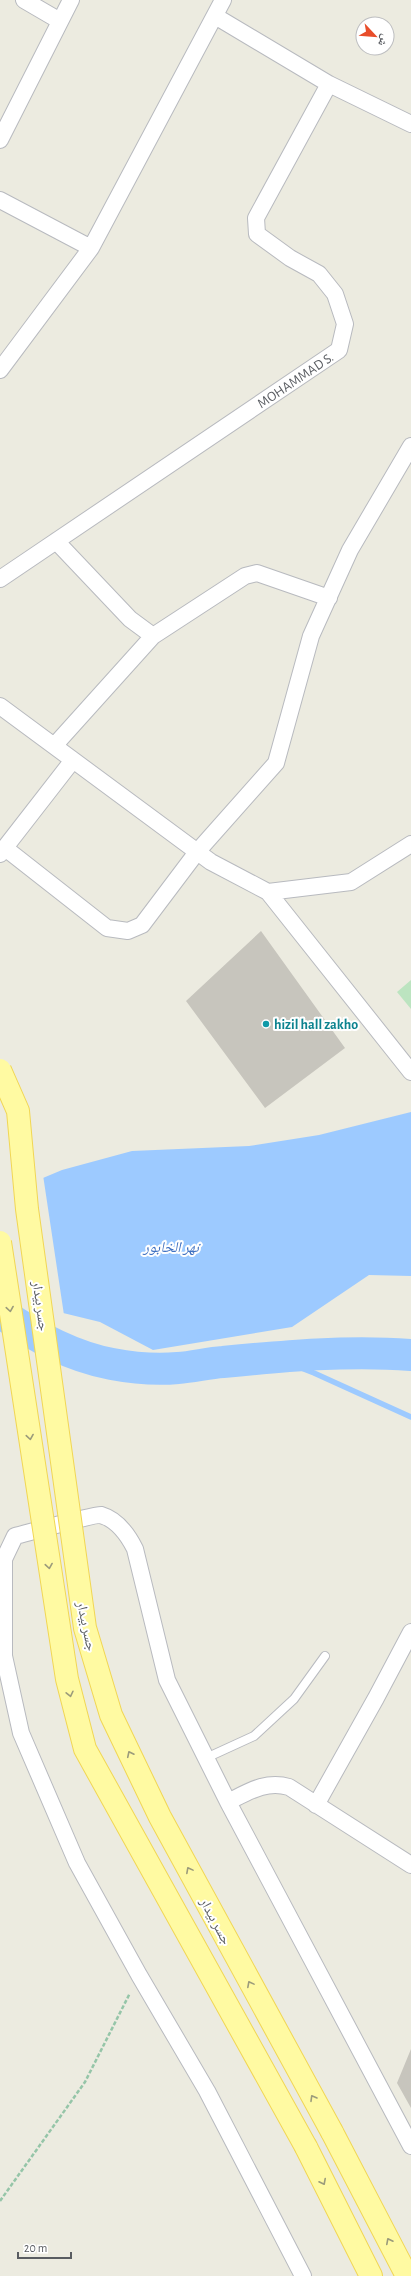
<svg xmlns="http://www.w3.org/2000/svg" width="411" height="2276" viewBox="0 0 411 2276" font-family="'Alegreya Sans','Noto Naskh Arabic',sans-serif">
<rect width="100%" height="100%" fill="#ecebe0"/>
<path fill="#bce4c0" d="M411 980V1009L397 992Z"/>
<path fill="#9dcaff" d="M411 1112V1276L369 1275 292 1327 153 1350 100 1322 59 1312 0 1196 62 1170 132 1151 249 1146 319 1135Z"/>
<path fill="#ecebe0" d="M43 1175 64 1315 58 1314 0 1320V1193Z"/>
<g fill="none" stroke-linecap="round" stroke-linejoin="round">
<path stroke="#9dcaff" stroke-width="5.5" d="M273 1357 314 1373 411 1417"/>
<path stroke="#9dcaff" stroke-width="32" d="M0 1312C34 1336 70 1356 112 1364 133 1368 156 1370 178 1368 193 1367 208 1363 223 1362 285 1356 349 1350 411 1355"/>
</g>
<path fill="#c7c5bd" d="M261 931 345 1048 265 1108 186 1001Z
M411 2049V2108L397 2083Z"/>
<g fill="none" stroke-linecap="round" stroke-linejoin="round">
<g stroke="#b8babf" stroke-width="10">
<path id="service" d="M206 1758 254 1736 294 1699 325 1656"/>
</g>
<g stroke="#b8babf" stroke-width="18">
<path id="minor" d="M24 0 60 21
M215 16 329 84 411 124
M0 140 71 0
M0 200 91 248 223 0
M0 370 91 248
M0 579 339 350 345 324 335 294 319 274 290 258 257 234 256 218 329 84
M153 636 245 576 257 573 329 598
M0 706 211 862 268 892 351 882 411 844
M54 746 153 636 130 619 56 541
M5 848 107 928 128 931 142 925 197 852 276 763 311 636 350 550 411 446
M0 854 73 760
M268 892 411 1072
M228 1802C248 1792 266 1780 289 1787L411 1865
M316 1805 376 1698 411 1632
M303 2276 207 2091 139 1975 77 1863 21 1733 4 1656V1559L15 1536C27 1533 95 1514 101 1515 118 1520 128 1535 135 1549L167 1680 228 1802 411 2146"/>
</g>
<g stroke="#f1d654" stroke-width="24">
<path id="primary" d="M332 2132 407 2276
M306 2147 371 2276"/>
</g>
<path stroke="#95c5a8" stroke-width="2.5" stroke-dasharray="4 2" stroke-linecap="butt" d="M0 2201 85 2082 130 1993"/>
<use href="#service" stroke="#fff" stroke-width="8"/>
<use href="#minor" stroke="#fff" stroke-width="16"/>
<use href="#primary" stroke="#fffaa2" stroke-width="22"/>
<g stroke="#f1d654" stroke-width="24" stroke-linecap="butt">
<path id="primary-bridge" d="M0 1070 18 1111 27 1209 85 1628 111 1715 160 1817 332 2132
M0 1242 67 1679 85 1749 306 2147"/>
</g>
<use href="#primary-bridge" stroke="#fffaa2" stroke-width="22"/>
</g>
<defs><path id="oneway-chevron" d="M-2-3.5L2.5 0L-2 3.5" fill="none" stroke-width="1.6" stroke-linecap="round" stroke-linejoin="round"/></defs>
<g stroke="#9b9b7b">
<use href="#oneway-chevron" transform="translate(10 1309) rotate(81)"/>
<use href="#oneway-chevron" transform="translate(30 1437) rotate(81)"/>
<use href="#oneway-chevron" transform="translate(49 1566) rotate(81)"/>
<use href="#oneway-chevron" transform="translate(70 1694) rotate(77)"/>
<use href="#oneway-chevron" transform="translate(130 1754) rotate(-116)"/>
<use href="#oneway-chevron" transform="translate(189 1870) rotate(-118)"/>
<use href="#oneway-chevron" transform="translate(250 1984) rotate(-118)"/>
<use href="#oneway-chevron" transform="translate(313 2098) rotate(-120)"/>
<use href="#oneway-chevron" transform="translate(323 2182) rotate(63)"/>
<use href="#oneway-chevron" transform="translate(389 2241) rotate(-117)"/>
</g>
<circle fill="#0f9aa8" stroke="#fff" stroke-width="1.5" cx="266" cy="1024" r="4"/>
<g text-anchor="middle" stroke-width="4" stroke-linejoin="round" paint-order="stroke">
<g font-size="14" fill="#595c61" stroke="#fff">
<text transform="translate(295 380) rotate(-34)" y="5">MOHAMMAD S.</text>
<text transform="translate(41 1306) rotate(82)" y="5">جسر بيدار</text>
<text transform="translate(87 1626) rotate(78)" y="5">جسر بيدار</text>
<text transform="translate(216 1921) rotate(62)" y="5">جسر بيدار</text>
</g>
<g font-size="14" font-weight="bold" fill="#0d838f" stroke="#fff" text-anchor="start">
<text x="274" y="1029">hizil hall zakho</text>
</g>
<g font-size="15" font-style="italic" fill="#4172c2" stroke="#fff">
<text x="171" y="1252">نهر الخابور</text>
</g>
</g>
<g transform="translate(375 36) rotate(116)"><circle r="19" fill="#ffffff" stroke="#bdbec0"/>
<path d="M0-3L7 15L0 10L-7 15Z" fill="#e84d2a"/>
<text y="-6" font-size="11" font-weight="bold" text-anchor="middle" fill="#595c61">ش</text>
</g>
<path d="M18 2252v6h53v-6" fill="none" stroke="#595c61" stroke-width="2"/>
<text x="24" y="2252" font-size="12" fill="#595c61" stroke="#ffffff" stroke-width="3" paint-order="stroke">20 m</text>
</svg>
